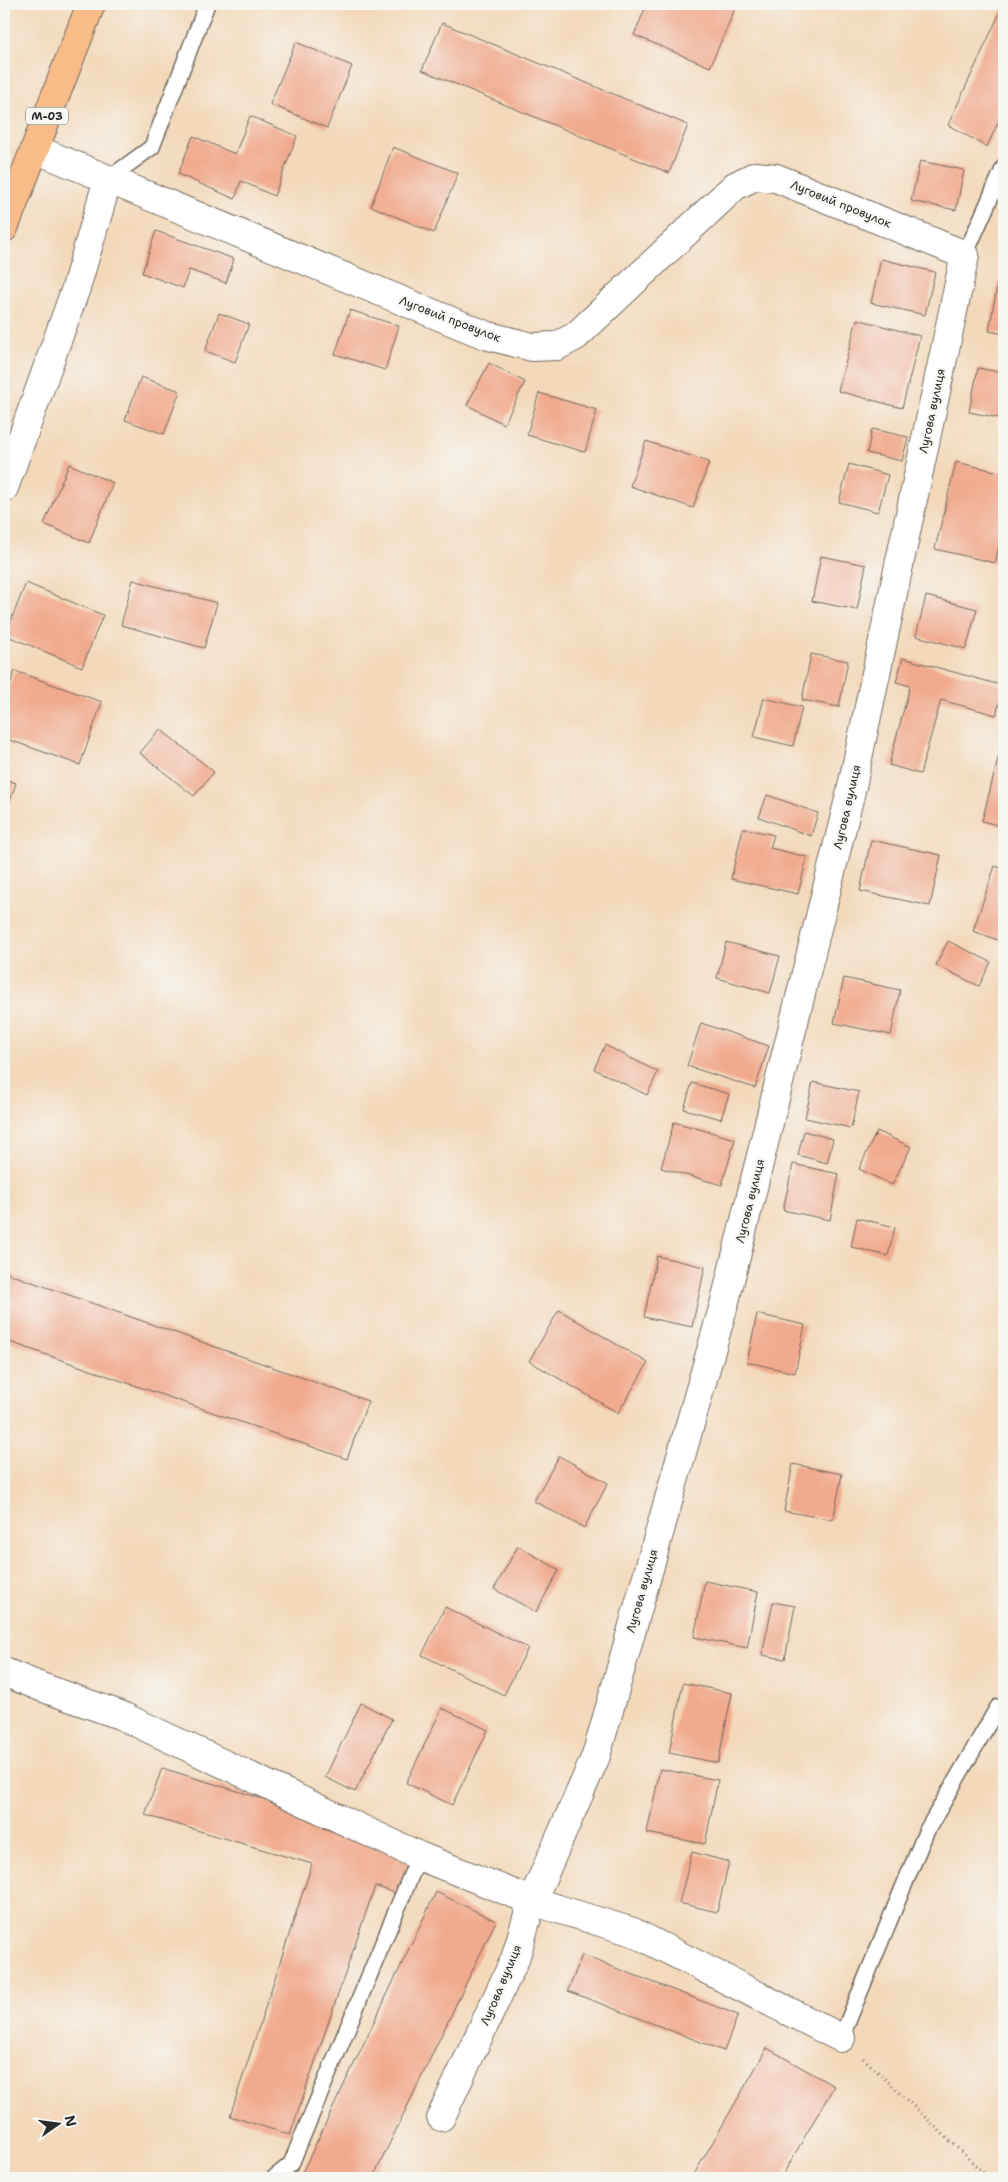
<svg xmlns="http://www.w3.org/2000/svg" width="1008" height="2182" viewBox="0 0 1008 2182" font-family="'Shantell Sans',sans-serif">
<rect width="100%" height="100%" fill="#f6f6f2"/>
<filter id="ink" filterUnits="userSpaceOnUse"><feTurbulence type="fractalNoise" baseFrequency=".02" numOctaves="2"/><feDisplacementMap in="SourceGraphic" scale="10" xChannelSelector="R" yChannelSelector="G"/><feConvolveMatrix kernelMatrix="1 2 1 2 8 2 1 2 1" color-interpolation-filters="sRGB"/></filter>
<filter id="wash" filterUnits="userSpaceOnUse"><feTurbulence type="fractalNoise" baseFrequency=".0096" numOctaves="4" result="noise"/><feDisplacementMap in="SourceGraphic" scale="20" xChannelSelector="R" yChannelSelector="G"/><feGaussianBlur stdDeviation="1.12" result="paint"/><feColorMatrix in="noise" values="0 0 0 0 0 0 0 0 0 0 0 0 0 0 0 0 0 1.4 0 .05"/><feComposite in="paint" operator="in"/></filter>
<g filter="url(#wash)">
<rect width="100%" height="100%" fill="#f3d9ba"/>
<g id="blocks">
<path fill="#f1aa8d" d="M647 4H737L710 67 634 35Z
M1004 4V109L987 147 948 125Z
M442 23 688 125 669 173 422 70Z
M296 42 352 66 327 128 270 104Z
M250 116 297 136 274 196 241 181 235 199 178 174 193 136 235 154Z
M393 147 458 173 434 233 371 206Z
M920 161 964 170 956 210 911 201Z
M156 231 234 259 226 283 189 270 183 288 142 273Z
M881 259 935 272 925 315 871 303Z
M998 281 1004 283V334L989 331Z
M350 310 399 326 385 370 335 354Z
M219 313 249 324 235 362 205 351Z
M857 319 920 336 902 408 838 391Z
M489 363 525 382 504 424 467 405Z
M978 368 1004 373V419L969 412Z
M141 377 180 391 164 434 125 420Z
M539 393 597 410 585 452 527 435Z
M872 429 908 437 902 461 867 453Z
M646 441 709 462 693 508 630 486Z
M956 462 1004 473V539L1001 538 995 563 935 549Z
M69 464 113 483 89 543 44 524Z
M849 464 888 475 878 512 839 502Z
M821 556 866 565 857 610 812 601Z
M133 580 217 603 204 648 121 625Z
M26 583 103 615 82 667 5 635Z
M926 596 977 609 966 649 916 636Z
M811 654 848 661 839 707 802 700Z
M903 658 1004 686 996 715 941 700 920 774 889 765 910 686 896 682Z
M15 671 102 702 80 765 4 738V701Z
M764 698 802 707 793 746 754 737Z
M160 729 214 772 194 796 140 753Z
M1004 736V827L982 821Z
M4 779 16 783 4 820Z
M767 795 818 813 811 836 759 817Z
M743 828 774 835 770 848 807 857 798 894 731 879Z
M871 840 941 855 930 906 860 891Z
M995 866 1004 869V921L998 940 973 931Z
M948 941 991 962 979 986 936 965Z
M726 942 780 956 770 993 717 978Z
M844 978 900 990 891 1035 834 1023Z
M701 1023 769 1046 755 1088 687 1066Z
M605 1045 658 1072 647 1095 594 1069Z
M813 1082 859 1092 851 1128 805 1118Z
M692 1083 729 1094 721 1119 684 1109Z
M674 1122 735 1139 722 1185 661 1168Z
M804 1131 833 1139 827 1163 798 1155Z
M877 1131 911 1147 892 1185 859 1169Z
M793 1164 839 1174 830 1220 783 1210Z
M857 1218 895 1227 888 1256 851 1247Z
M657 1256 705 1267 692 1327 644 1317Z
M4 1272 368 1401 347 1459 4 1340Z
M559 1310 648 1363 618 1413 529 1361Z
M757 1314 805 1325 795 1373 747 1362Z
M559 1456 608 1483 584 1528 534 1501Z
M793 1464 842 1474 833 1520 784 1511Z
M518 1546 559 1570 536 1612 494 1589Z
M705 1581 758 1592 747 1648 694 1637Z
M773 1602 795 1606 785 1659 762 1655Z
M445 1607 528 1648 504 1695 422 1655Z
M683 1683 732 1693 718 1763 669 1753Z
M361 1703 392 1719 355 1792 325 1777Z
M442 1708 488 1730 452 1805 406 1783Z
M162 1768 326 1818 323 1828 410 1859 398 1894 375 1886 290 2135 230 2116 312 1864 145 1815Z
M660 1769 718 1780 705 1844 647 1833Z
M692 1852 729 1862 717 1912 679 1903Z
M436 1892 496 1921 373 2178H309L301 2175Z
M582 1955 738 2015 724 2051 568 1991Z
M767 2048 834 2086 781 2178H692Z"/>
</g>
</g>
<g filter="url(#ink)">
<use href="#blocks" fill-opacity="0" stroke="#71685d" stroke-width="1"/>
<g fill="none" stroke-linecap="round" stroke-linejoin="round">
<g stroke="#71685d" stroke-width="18">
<path id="lane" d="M108 179 152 147 207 4
M965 255 1004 167
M841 2038 926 1832 998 1707
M274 2178 291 2164 419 1856"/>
</g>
<g stroke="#71685d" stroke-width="30">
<path id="street" d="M35 149 485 335 532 347 557 346 576 336 735 186 755 176 776 178 965 255 851 791 725 1301 596 1756 532 1901 515 1959 441 2117
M4 488 76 288 108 179
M4 1672 41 1687 120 1715 419 1856 532 1901 633 1932 841 2038"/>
</g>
<g stroke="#71685d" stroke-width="30">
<path id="highway" d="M4 228 91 4"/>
</g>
<path stroke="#71685d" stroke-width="3" stroke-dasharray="1 4" stroke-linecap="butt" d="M863 2058 989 2178"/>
<use href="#lane" stroke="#fff" stroke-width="15"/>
<use href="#street" stroke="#fff" stroke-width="28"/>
<use href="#highway" stroke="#f9bc89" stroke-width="28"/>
</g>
</g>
<g text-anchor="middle" stroke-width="4.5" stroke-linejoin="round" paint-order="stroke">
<rect fill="#f6f6f2" stroke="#686867" stroke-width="1" x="26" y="107.5" width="42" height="17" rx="4"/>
<g font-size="11" font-weight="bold" fill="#2b2b2b">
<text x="47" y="120">М-03</text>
</g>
<g font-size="12" fill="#2b2b2b" stroke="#f6f6f2">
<text transform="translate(841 204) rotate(22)" y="4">Луговий провулок</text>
<text transform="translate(450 319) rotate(21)" y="4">Луговий провулок</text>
<text transform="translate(932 411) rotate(-78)" y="4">Лугова вулиця</text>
<text transform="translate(847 807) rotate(-77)" y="4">Лугова вулиця</text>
<text transform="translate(750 1201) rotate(-76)" y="4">Лугова вулиця</text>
<text transform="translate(642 1591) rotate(-74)" y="4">Лугова вулиця</text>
<text transform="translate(501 1985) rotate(-67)" y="4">Лугова вулиця</text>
</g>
</g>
<rect width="1008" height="2182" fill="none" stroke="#f6f6f2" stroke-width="20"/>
<g transform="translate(58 2124) rotate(76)" stroke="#f6f6f2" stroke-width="4" paint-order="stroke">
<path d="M0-4L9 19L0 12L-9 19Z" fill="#2b2b2b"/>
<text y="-8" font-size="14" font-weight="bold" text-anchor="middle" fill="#2b2b2b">N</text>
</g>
</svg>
